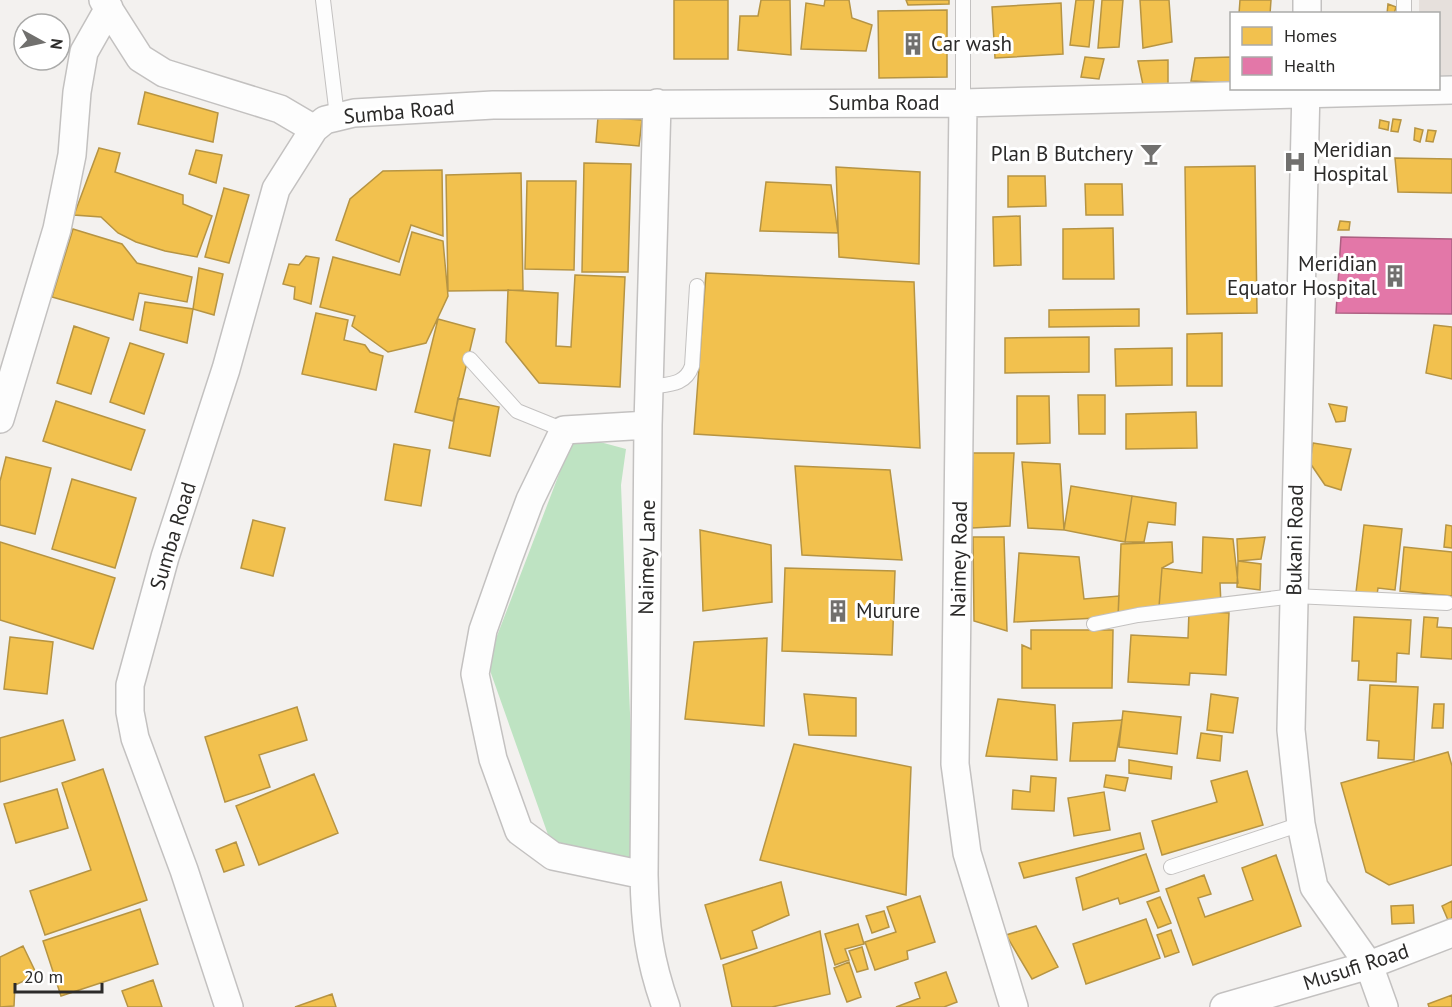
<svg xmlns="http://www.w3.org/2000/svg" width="1452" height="1007" viewBox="0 0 1452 1007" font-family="'PT Sans',sans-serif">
<rect width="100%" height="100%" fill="#f3f1ef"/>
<path fill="#e6e0dc" d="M1419 0H1452V84H1439L1438 14 1419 13Z"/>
<path fill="#bee3c2" d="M574 435 626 449 621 485 633 789 644 875 552 846 487 662Z"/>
<path fill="#f2c14e" stroke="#b69443" stroke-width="1.5" d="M674 0H728V59H674Z
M761 0H790L791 55 738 50 740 16H758Z
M825 0H849L852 18 872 25 866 51 801 49 806 3 824 6Z
M906 0H949V4L908 5Z
M1076 0H1094L1089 47 1070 45Z
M1102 0H1123L1119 47 1098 48Z
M1140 0H1169L1172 42 1143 48Z
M1240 0H1271L1270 14H1239Z
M1061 3 1063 54 995 58 992 7Z
M1388 4 1396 7 1394 14H1387Z
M947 10V77L879 78 878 11Z
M1085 57 1104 59 1099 79 1081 77Z
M1232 57V83L1191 81 1195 58Z
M1168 60V85L1144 90 1138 61Z
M145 92 218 113 213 142 138 124Z
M598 117 642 120 639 146 596 142Z
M1393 119 1401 120 1398 132 1391 131Z
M1380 120 1389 122 1388 130 1379 128Z
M1415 128 1423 130 1420 142 1414 140Z
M1428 130 1436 131 1433 142 1426 141Z
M99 148 120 153 115 172 183 195V204L212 216 197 257 165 251 136 242 118 233 101 217 74 215Z
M196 150 222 155 216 183 189 174Z
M1395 158 1452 159V193L1398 192Z
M584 163 631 164 628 272H582Z
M1255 166 1257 313 1187 314 1185 167Z
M836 167 920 172 919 264 839 257Z
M442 170 443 236 411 225 399 262 336 240 350 199 383 171Z
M521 173 523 290 448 291 446 175Z
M1008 176H1045L1046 206 1008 207Z
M527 181H576L574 270 525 269Z
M766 182 831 185 838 233 760 231Z
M1085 184H1122L1123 215H1086Z
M224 188 249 195 229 263 205 257Z
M1020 216 1021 265 994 266 993 217Z
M1340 221 1350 222 1349 230H1338Z
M1113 228 1114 279H1063V229Z
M73 229 122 244 137 263 192 277 187 302 139 293 133 320 52 297Z
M412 232 443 241 448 296 426 343 388 352 352 326 355 316 320 307 333 257 400 275Z
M306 256 319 258 311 304 294 299 295 287 283 284 289 264 299 265Z
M199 268 223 274 214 315 193 309Z
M706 273 914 282 920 448 694 434Z
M575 275 625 277 620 387 539 383 506 342 508 290 558 293 556 346 571 347Z
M145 302 193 309 187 343 140 330Z
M1139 309V326L1049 327V310Z
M316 313 348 320 344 340 365 345 370 352 383 356 376 390 302 374Z
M438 319 475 329 453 421 415 412Z
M1434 325 1452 327V379L1426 373Z
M74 326 109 338 91 394 57 383Z
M1222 333V386H1187V334Z
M1089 337V372L1005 373V338Z
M130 343 164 354 144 414 110 402Z
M1172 348V385L1116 386 1115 349Z
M1078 395H1105V434H1079Z
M1017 396H1049L1050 443 1017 444Z
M458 398 499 407 490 456 449 448Z
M56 401 145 430 131 470 43 441Z
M1329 404 1347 407 1345 421 1336 422Z
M1196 412 1197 448 1126 449V414Z
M1313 443 1351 449 1341 490 1325 485 1310 463Z
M394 444 430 450 421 506 385 500Z
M973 453H1014L1010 526 972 528Z
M6 457 51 468 35 534 0 525V481Z
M1022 462 1060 464 1064 530 1028 528Z
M795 466 890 470 902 560 802 555Z
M72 479 136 498 115 568 52 549Z
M1071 486 1132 496 1125 542 1064 530Z
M1132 496 1176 503 1175 525 1148 522 1144 542H1125Z
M253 520 285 528 273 576 241 568Z
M1364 525 1402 529 1395 590 1378 588 1377 595 1356 592Z
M1446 525 1452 526V548L1444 547Z
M700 530 771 545 772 602 703 611Z
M973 537H1004L1007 631 974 621Z
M1203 537 1233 539 1238 583H1220L1221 605 1159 607 1162 568 1202 573Z
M1265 537 1261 559 1238 561 1237 539Z
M0 542 115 578 93 649 0 620Z
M1172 542 1173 562 1162 568 1159 607 1118 617 1121 544Z
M1404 547 1452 552V596L1400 591Z
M1019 553 1079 557 1084 599 1119 596 1118 617 1014 622Z
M1238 561 1261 564 1260 590 1237 587Z
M785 568 895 571 892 655 782 651Z
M1189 611 1229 613 1226 675 1190 673 1189 685 1128 682 1131 635 1188 638Z
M1354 617 1411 620 1409 654 1397 653 1396 682 1358 680 1359 661H1352Z
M1424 617 1438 618 1437 627 1452 628V659L1421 657Z
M1031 630H1113L1112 688H1022V645L1031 649Z
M10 637 53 642 47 694 4 689Z
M767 638 764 726 685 719 694 642Z
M1370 685 1418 687 1414 760 1378 758 1379 741 1367 740Z
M804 694 856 698V736L809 735Z
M1211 694 1238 698 1233 733 1207 730Z
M998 699 1055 705 1057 760 986 756Z
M1434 704H1444L1443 728H1432Z
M297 707 307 740 259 755 270 787 225 802 205 737Z
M1123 711 1181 717 1177 754 1119 747Z
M63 720 75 760 0 782V738Z
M1122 720 1115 761H1070L1073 723Z
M1201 733 1222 736 1220 761 1197 758Z
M794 744 911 767 906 895 760 860Z
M1448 752 1452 766V865L1389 885 1366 872 1341 783Z
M1129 760 1172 767 1171 779 1129 773Z
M103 769 147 900 45 935 30 891 91 870 62 783Z
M1247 771 1263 825 1162 855 1152 821 1217 802 1211 781Z
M314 774 338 833 259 865 236 806Z
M1106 775 1128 778 1125 791 1104 787Z
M1031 776 1056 778 1054 811 1012 809 1013 790 1030 792Z
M57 789 68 828 16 843 4 804Z
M1104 792 1110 830 1074 836 1068 798Z
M1140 833 1144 849 1024 878 1019 863Z
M236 842 244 865 224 872 216 850Z
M1146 854 1159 891 1120 904 1118 898 1083 910 1076 878Z
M1276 855 1301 926 1193 965 1166 889 1204 875 1211 894 1198 898 1205 917 1253 900 1242 868Z
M781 882 789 915 752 931 757 948 721 959 705 905Z
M920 896 935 942 907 951 908 959 875 970 865 942 896 932 887 907Z
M1160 897 1171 923 1158 928 1147 902Z
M1452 901V918L1448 920 1442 906Z
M1413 905 1414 923 1392 924 1391 906Z
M140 909 158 964 61 996 43 941Z
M884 911 889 927 872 933 866 916Z
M1146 919 1160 958 1086 984 1073 944Z
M858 924 864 944 845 949 849 960 835 965 825 934Z
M1036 926 1058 967 1032 979 1006 935Z
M1171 930 1179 952 1165 957 1157 935Z
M820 931 830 994 772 1007H732L723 965Z
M23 946 37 975 15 985 14 1006 0 1007V957Z
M862 947 868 969 857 972 849 951Z
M849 962 861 997 847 1002 834 968Z
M946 972 957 1002 944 1007H896L920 998 915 983Z
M153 980 162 1007H128L122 991Z
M332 994 336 1007H295Z
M1452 995V1007H1429L1428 1004Z"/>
<path fill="#e377a8" stroke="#ac6082" stroke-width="1.5" d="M1341 237 1452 239V314L1336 313Z"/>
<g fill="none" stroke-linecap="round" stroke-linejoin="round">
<g stroke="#c3c1c0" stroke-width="16">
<path id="lane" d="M323 0 337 116
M963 0V103
M1404 14V0
M470 359 517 411 564 430
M649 387C668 384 685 386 692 366L697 286
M1094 624 1138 615 1294 596 1447 603
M1171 867 1301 824"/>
</g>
<g stroke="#c3c1c0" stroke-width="30">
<path id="street" d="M103 0 140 58 164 73 280 109 314 129
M1307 14V0
M1306 88 1291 730 1301 824 1314 887 1369 965 1384 1007
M657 103 648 425 644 875C645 926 649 959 666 1007
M963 103 955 764 967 853 1014 1007
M0 419 57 229 72 155 77 92 84 52 109 8
M644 875 553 856 519 831 493 759 475 674 483 630 508 559 530 500 564 430 648 425
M229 1007 184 870 135 738 130 712V685L165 557 226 369 276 189 314 129 325 120 354 113 493 105 963 103 1452 90
M1224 1007 1369 965 1452 933"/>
</g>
<use href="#lane" stroke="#fdfdfd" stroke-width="14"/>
<use href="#street" stroke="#fdfdfd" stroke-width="27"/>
</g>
<defs>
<g id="building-bare" transform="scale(1.8)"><path d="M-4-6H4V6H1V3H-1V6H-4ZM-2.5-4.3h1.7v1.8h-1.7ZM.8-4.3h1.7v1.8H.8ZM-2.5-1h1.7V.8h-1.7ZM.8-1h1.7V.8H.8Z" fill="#71706e" stroke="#fff" stroke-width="2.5" paint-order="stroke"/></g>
<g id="bar-bare" transform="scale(1.8)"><path d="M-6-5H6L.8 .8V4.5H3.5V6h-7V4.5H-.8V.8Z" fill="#71706e" stroke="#fff" stroke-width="2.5" paint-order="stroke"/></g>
<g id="hospital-bare" transform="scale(1.8)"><path d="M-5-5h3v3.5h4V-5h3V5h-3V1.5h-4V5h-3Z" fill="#71706e" stroke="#fff" stroke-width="2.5" paint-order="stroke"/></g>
</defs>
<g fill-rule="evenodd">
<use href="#building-bare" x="913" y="44"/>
<use href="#bar-bare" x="1151" y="154"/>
<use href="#hospital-bare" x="1295" y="162"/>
<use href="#building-bare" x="1395" y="276"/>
<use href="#building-bare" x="838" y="611"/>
</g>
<g text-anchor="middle" stroke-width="6" stroke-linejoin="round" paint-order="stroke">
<g font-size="21" fill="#2b2a29" stroke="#fff" text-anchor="start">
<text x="931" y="51">Car wash</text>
<text x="1313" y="157">Meridian<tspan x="1313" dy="24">Hospital</tspan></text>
<text x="1133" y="161" text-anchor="end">Plan B Butchery</text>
<text x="1377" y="271" text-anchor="end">Meridian<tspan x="1377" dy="24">Equator Hospital</tspan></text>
<text x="856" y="618">Murure</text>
</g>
<g font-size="21" fill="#2b2a29" stroke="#fff">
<text x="884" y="110">Sumba Road</text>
<text transform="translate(399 112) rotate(-5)" y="7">Sumba Road</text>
<text transform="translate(173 536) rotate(-73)" y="7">Sumba Road</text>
<text transform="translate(1295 540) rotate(-89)" y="7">Bukani Road</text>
<text transform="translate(647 557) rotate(-89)" y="7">Naimey Lane</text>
<text transform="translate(959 559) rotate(-89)" y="7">Naimey Road</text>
<text transform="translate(1356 967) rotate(-18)" y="7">Musufi Road</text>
</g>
</g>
<rect x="1230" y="12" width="210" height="78" fill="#ffffff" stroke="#aaaaa9" stroke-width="1.5"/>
<rect x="1242" y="27" width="30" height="18" fill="#f2c14e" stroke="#aaaaa9" stroke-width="1.5"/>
<text x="1284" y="42" font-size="18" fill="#2b2a29">Homes</text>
<rect x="1242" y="57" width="30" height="18" fill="#e377a8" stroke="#aaaaa9" stroke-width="1.5"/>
<text x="1284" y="72" font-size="18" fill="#2b2a29">Health</text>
<g transform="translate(42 42) rotate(98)"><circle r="28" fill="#ffffff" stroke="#aaaaa9" stroke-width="1.5"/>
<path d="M0-4.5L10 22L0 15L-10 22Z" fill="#71706e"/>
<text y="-9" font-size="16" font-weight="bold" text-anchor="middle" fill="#2b2a29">N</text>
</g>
<path d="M15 983v9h87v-9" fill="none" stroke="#2b2a29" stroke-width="3"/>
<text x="24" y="983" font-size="18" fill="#2b2a29" stroke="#ffffff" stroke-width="4.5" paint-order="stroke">20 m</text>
</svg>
